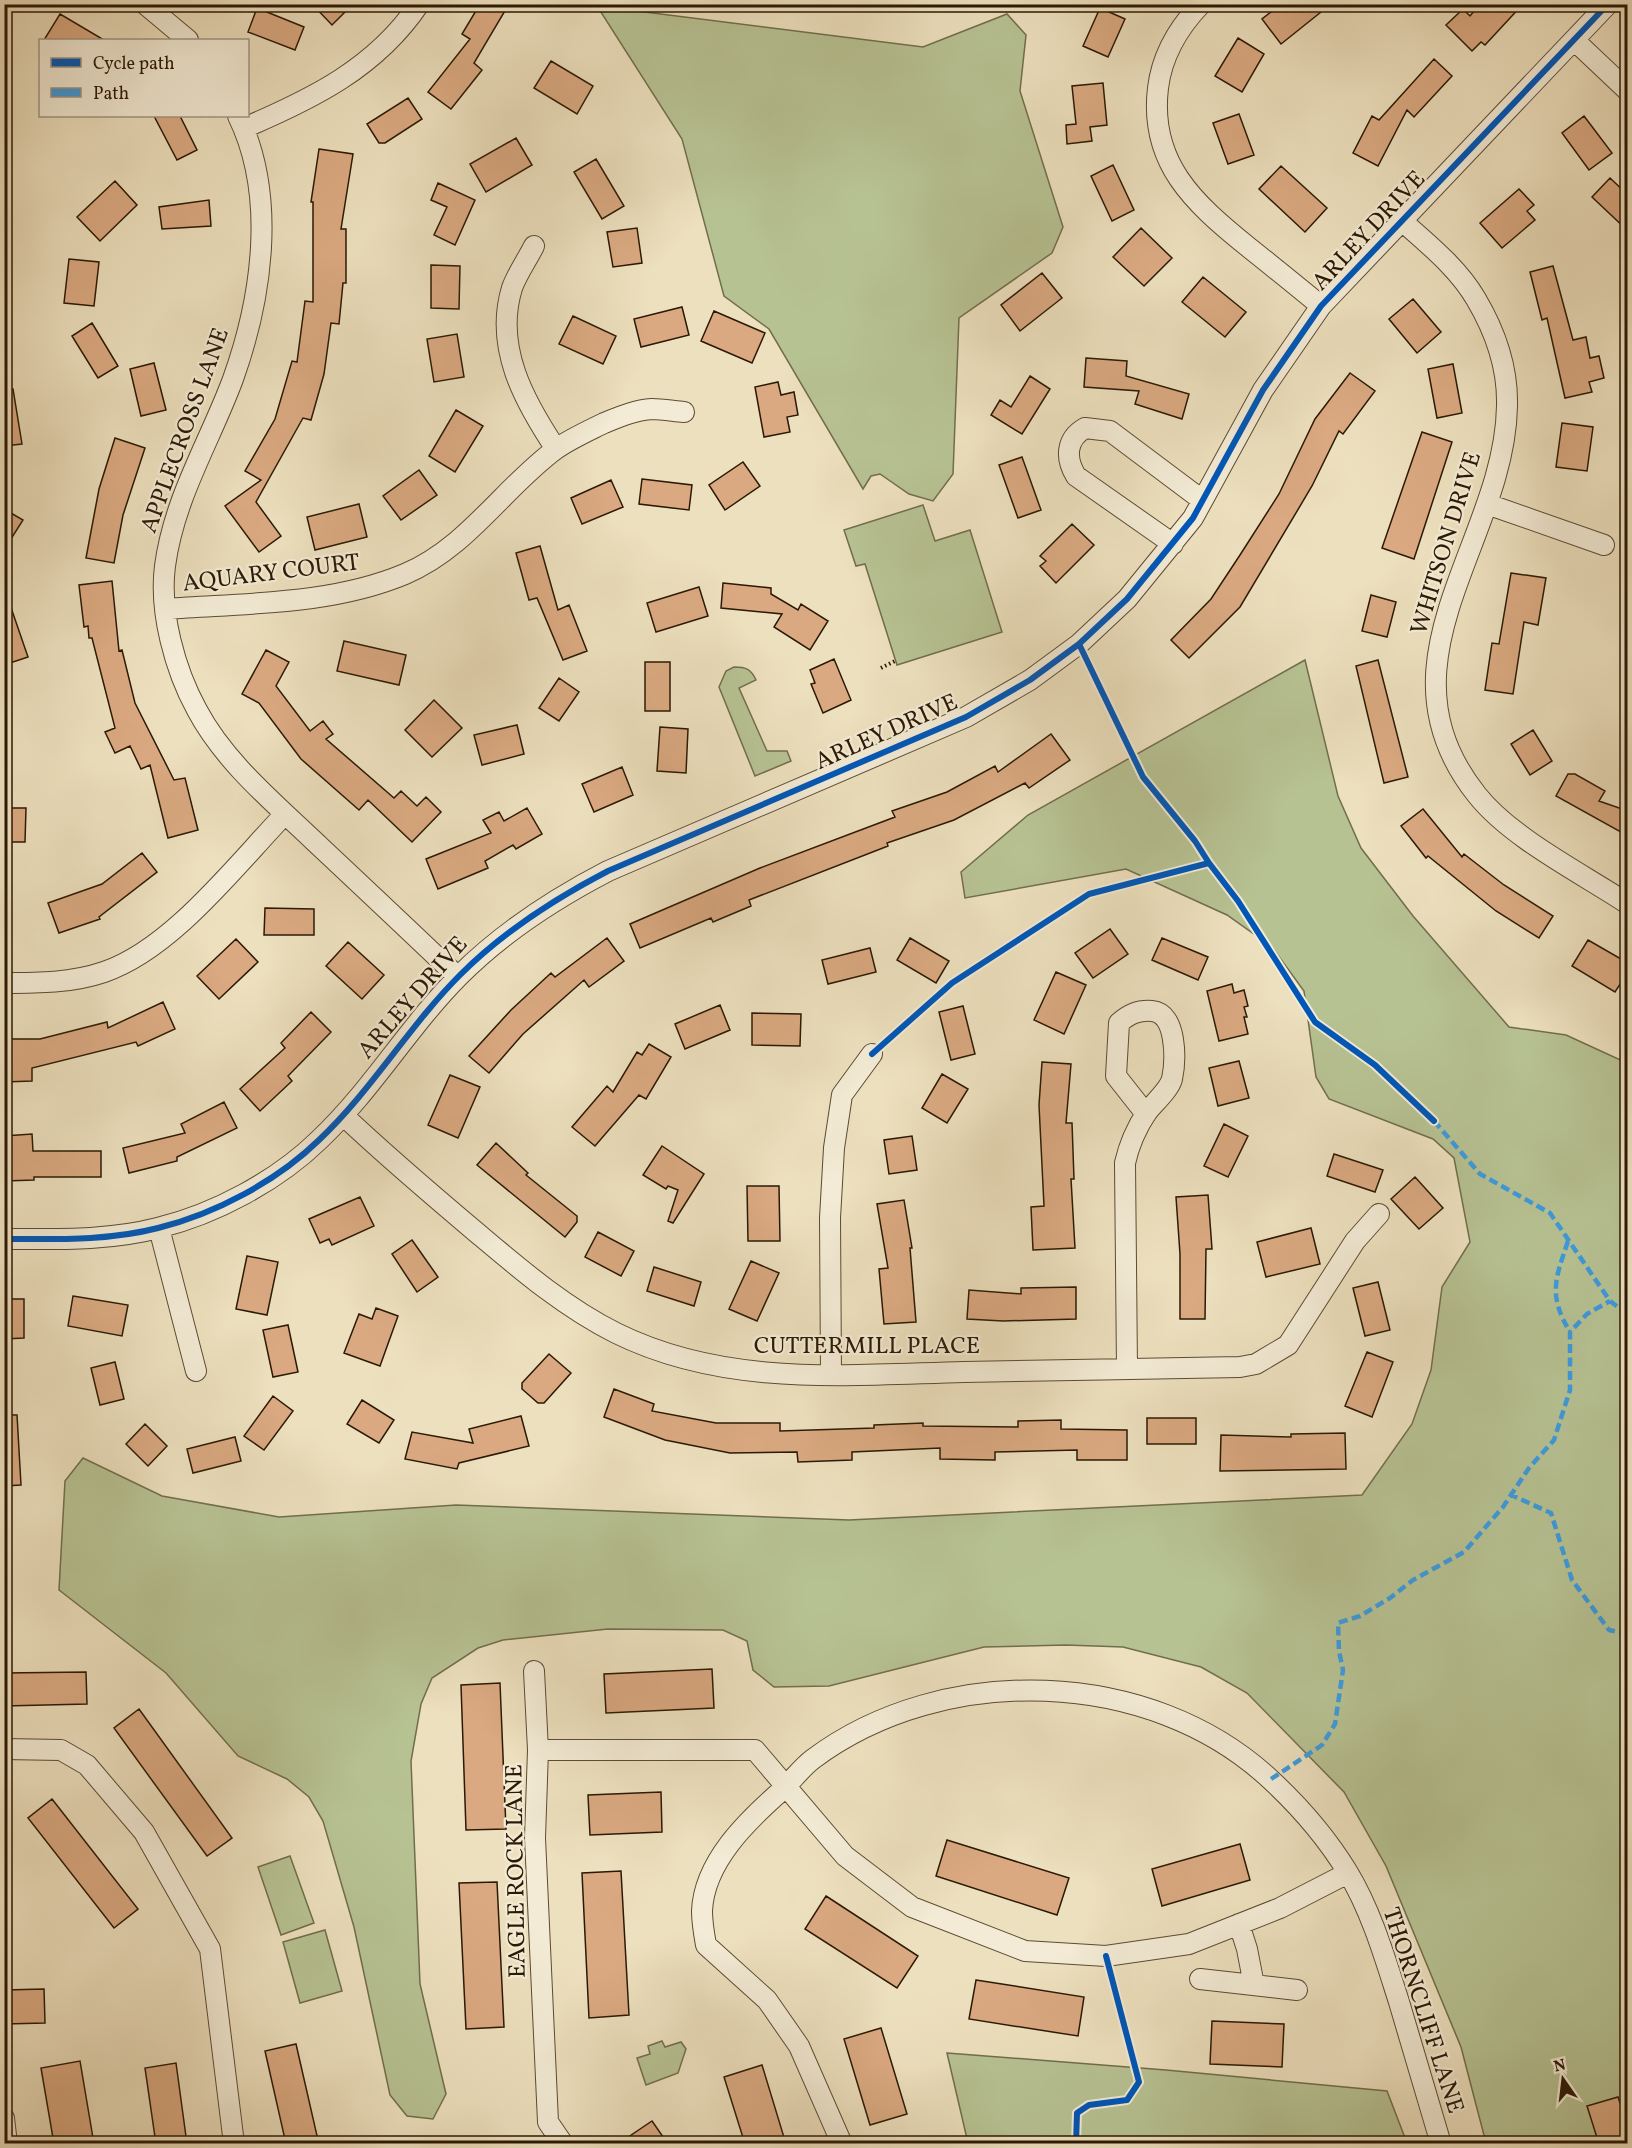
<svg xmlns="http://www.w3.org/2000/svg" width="1632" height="2148" viewBox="0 0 1632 2148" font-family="Vollkorn,serif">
<rect width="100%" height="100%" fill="#ede0be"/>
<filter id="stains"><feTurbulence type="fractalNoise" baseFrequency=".00333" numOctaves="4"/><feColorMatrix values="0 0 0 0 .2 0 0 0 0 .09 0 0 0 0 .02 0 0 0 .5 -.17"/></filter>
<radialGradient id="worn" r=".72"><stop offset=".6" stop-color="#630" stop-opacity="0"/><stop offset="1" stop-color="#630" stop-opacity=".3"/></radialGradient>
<path fill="#b7c293" stroke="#716e4c" stroke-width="1.5" d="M597 6 923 47 1007 14 1026 35 1020 91 1063 227 1052 253 959 318 953 474 933 501 909 494 880 474 871 476 863 489 769 329 724 296 682 139Z
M923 505 935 541 970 530 1002 632 897 665 865 564 856 566 844 530Z
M1305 660 1338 796 1361 848 1413 916 1509 1027 1566 1035 1627 1063V2143H1486L1461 2047 1386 1866 1344 1792 1247 1693 1201 1667 1123 1647 1066 1645 984 1647 829 1686 774 1687 753 1670 747 1641 723 1630 608 1629 503 1640 478 1648 432 1678 421 1704 411 1761 420 1984 446 2094 433 2119 407 2116 390 2095 354 1927 323 1821 309 1797 287 1779 238 1756 166 1673 59 1590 65 1481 83 1458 162 1496 279 1517 456 1505 849 1520 1362 1495 1412 1424 1431 1370 1442 1287 1470 1242 1454 1158 1433 1139 1329 1099 1316 1077 1304 991 1272 947 1227 915 1126 869 965 898 961 872 1028 815Z
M734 667C746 667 751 669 756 680L739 688 767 751H787L791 761 755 776 719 687 726 671Z
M290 1856 314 1923 281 1935 258 1867Z
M325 1930 342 1991 300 2003 283 1942Z
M662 2041 665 2047 681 2042 686 2049 678 2073 646 2085 637 2058 650 2054 648 2046Z
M947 2053 1166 2070 1387 2091 1407 2143H968Z"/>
<path fill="#daa981" stroke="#2b1905" stroke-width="1.5" d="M312 4H353L332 25Z
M480 4H509L474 63 482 70 451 109 428 92 470 39 462 34Z
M1281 4H1331L1281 44 1262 19Z
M1480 4H1523L1485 45 1481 42 1472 51 1446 25 1463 9 1470 16Z
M257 8 304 27 295 50 248 32Z
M1100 8 1125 19 1108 57 1083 46Z
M60 14 104 40H44Z
M1238 38 1264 54 1242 92 1215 76Z
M1434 59 1452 76 1414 117 1407 110 1378 166 1353 153 1372 116 1379 120Z
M551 61 593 86 577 114 534 88Z
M1103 83 1107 125 1090 127 1092 141 1067 144 1066 125 1076 124 1072 86Z
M408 98 422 119 385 143H379L367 124Z
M1239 114 1254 155 1228 164 1213 123Z
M154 116H180L197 150 177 160Z
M1584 116 1612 153 1589 170 1562 133Z
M516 138 532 165 486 192 470 164Z
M319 149 353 154 341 229H346V283H343L339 324 331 323 324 374 311 420 303 418 256 502 281 536 259 552 225 506 261 480 245 471 275 419 292 361 297 362 305 301 313 302V202H311Z
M596 159 624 206 602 219 574 172Z
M1113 165 1134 210 1112 221 1091 176Z
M1281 166 1327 208 1305 232 1259 189Z
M1610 178 1628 195V231L1592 197Z
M115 181 137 205 100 241 77 217Z
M438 183 475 200 455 245 434 235 447 207 431 200Z
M1519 189 1534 205 1527 211 1535 220 1502 248 1480 223Z
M209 200 211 226 162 229 159 207Z
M637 228 642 263 613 267 607 232Z
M1141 228 1172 258 1144 286 1113 257Z
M69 259 99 262 94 306 64 303Z
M431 265 460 266 459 309 431 308Z
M1553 266 1573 340 1586 337 1590 358 1599 356 1604 378 1589 382 1592 392 1565 398 1547 318 1542 320 1530 272Z
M1042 273 1062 298 1020 331 1001 305Z
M1203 277 1246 312 1225 337 1182 302Z
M1413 299 1441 332 1417 353 1389 319Z
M682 307 689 335 641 347 634 319Z
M714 311 765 333 752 363 701 341Z
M573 316 616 336 603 364 559 344Z
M92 323 118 366 98 378 72 336Z
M457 334 464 377 434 382 427 339Z
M1086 358 1127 361 1126 376 1189 394 1182 419 1135 404 1139 391 1084 387Z
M154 363 166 410 141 416 130 369Z
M1453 364 1462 413 1437 418 1428 369Z
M1350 373 1375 391 1343 434 1339 431 1312 486 1240 607 1189 658 1171 640 1211 599 1240 555 1279 494 1315 419Z
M1030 376 1050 389 1022 434 991 415 1000 400 1011 407Z
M778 382 781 395 794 392 798 415 787 417 790 432 764 437 755 387Z
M4 389H13L22 444 4 446Z
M456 410 483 426 455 472 429 456Z
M1562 423 1593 427 1587 471 1556 467Z
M1422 432 1452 442 1414 559 1382 548Z
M115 438 145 448 123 515 114 563 86 558 99 489Z
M1022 457 1041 510 1018 518 999 465Z
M743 462 760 486 725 510 709 485Z
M419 470 437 495 401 520 383 496Z
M642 479 692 485 689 510 639 504Z
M611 480 623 507 582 524 571 498Z
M359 504 367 537 315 550 307 517Z
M4 509 23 520 4 550Z
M1072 524 1094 545 1056 583 1040 566 1046 561 1040 556Z
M540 546 558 610 569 605 587 651 563 660 537 598 529 600 516 553Z
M1511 573 1546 578 1538 625 1524 622 1513 694 1485 690 1492 643 1499 644Z
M112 581 119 651 122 650 135 703 174 780 185 778 198 830 168 838 150 765 141 769 130 746 115 753 105 732 115 728 92 638H89L88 626 84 627 79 585Z
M723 583 771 588V594L798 610 801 604 828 621 810 650 774 627 782 614 721 608Z
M699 587 708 616 656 632 647 603Z
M1371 595 1396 602 1387 637 1362 631Z
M7 596 28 657 4 665V597Z
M344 641 406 655 399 685 337 671Z
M266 650 289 662 276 686 310 731 323 721 333 734 326 739 394 798 401 791 417 806 426 797 441 812 412 842 368 800 359 810 301 759 259 703 242 694Z
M834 659 851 700 823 713 811 684 815 683 810 670Z
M1378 660 1408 777 1384 783 1356 666Z
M645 662H670V711H645Z
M559 678 579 692 559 721 539 708Z
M434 700 462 728 432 757 405 730Z
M517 725 524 754 482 765 474 735Z
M660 727 688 729 686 773 657 771Z
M1533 730 1552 761 1530 775 1511 744Z
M1051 734 1070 760 1029 788 1025 783 954 820 887 843 888 846 749 900 751 906 713 922 711 918 640 948 630 924 760 868 895 817 892 811 947 792 995 766 998 772Z
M622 767 633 795 594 812 582 784Z
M1568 774H1575L1605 791 1599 801 1628 811V836L1556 796Z
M4 808H26L25 842H4Z
M527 808 542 834 516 849 513 845 485 861 488 868 438 889 426 859 491 833 483 820 499 812 504 821Z
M1423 809 1462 857 1464 854 1504 885 1553 916 1539 938 1496 911 1428 856 1426 858 1401 826Z
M142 853 157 872 99 917 100 919 59 933 48 903 102 884Z
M265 908 314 909V935H264Z
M1110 929 1128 954 1093 978 1075 953Z
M607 938 624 961 589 987 584 980 523 1034 489 1073 469 1056 511 1010 551 973 555 977Z
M910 938 949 961 936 983 897 960Z
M1162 938 1208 957 1198 980 1152 960Z
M236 939 258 962 219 999 197 976Z
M1588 940 1628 963V972L1615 992 1572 966Z
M348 942 384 975 362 999 326 966Z
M870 948 876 972 828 984 822 960Z
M1056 972 1086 985 1064 1034 1034 1020Z
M1232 984 1234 993 1244 990 1248 1006 1244 1007 1247 1017H1244L1248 1034 1219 1041 1207 991Z
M163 1002 175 1029 138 1046 136 1042 32 1068V1081L4 1082V1039H40L107 1022 108 1028Z
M720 1005 730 1030 685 1049 675 1024Z
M963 1006 975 1054 951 1060 939 1012Z
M311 1012 331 1032 288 1076 292 1081 260 1111 240 1089 285 1048 281 1043Z
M752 1013 801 1014 800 1046 752 1045Z
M649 1044 671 1057 646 1099 639 1095 595 1146 572 1127 607 1086 613 1092 637 1052 642 1055Z
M1239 1061 1249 1098 1218 1106 1209 1068Z
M1042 1062 1071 1064 1066 1123H1072L1074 1179H1071L1075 1248 1033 1250 1031 1207 1044 1206 1039 1105Z
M942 1074 968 1089 947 1123 922 1108Z
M450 1075 480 1087 458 1138 428 1125Z
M224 1102 237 1128 177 1157V1161L129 1173 123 1148 185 1133 181 1124Z
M1224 1124 1248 1136 1228 1177 1204 1166Z
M32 1134 33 1151H101V1177H34V1180L4 1181V1136Z
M912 1136 917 1170 889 1174 884 1140Z
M496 1143 528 1173 526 1175 577 1216V1222L565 1237 477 1165Z
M662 1146 704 1174 673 1223 668 1221 678 1190 668 1186 666 1189 643 1175Z
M1334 1154 1383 1170 1375 1192 1327 1176Z
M1415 1177 1443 1208 1419 1229 1391 1199Z
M747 1186H779L780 1241H748Z
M1208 1195 1212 1249H1206L1205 1319H1180V1254L1176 1197Z
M360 1197 374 1226 332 1245 329 1239 320 1243 309 1219Z
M904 1200 912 1248H910L916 1322 884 1324 879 1269 888 1268 877 1204Z
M1311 1228 1320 1264 1266 1277 1257 1242Z
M598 1232 634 1251 621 1276 585 1257Z
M412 1240 438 1277 417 1292 392 1254Z
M247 1256 278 1262 267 1315 236 1309Z
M751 1261 779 1273 757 1321 729 1309Z
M654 1267 701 1282 694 1306 647 1291Z
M1378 1282 1390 1330 1365 1336 1353 1288Z
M1076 1287V1319L1003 1321 967 1319 969 1290 1021 1294V1288Z
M73 1296 128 1305 122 1336 68 1326Z
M4 1299H24V1338L4 1339Z
M376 1308 398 1316 380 1366 344 1353 359 1314 372 1319Z
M288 1325 298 1372 273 1377 263 1330Z
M1367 1352 1393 1362 1372 1417 1345 1406Z
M549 1354 571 1373 544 1403H538L522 1389V1383Z
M115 1362 124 1399 100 1405 91 1368Z
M614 1389 654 1404 652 1411 716 1423H780V1431L874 1428V1425L923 1423V1426L1018 1427V1421L1061 1420V1429L1127 1430V1460H1077V1450L995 1452V1460L940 1459V1448L852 1452V1460L798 1462 797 1452 730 1453 665 1440 604 1417Z
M273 1396 293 1411 264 1450 244 1436Z
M362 1400 394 1420 379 1443 347 1424Z
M4 1415H17L21 1485 4 1486Z
M521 1416 529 1446 459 1463 457 1469 405 1459 412 1432 473 1443 469 1429Z
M1147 1418H1196V1444H1147Z
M145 1424 167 1446 148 1466 126 1444Z
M1345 1433 1346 1469 1220 1471 1221 1435 1291 1437V1434Z
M235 1437 241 1461 193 1473 187 1449Z
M712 1669 714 1708 606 1713 604 1674Z
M86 1672 87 1704 4 1706V1673Z
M500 1683 506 1829 466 1830 461 1685Z
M139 1709 232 1838 207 1856 114 1728Z
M661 1792 662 1832 590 1835 588 1795Z
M52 1799 138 1909 114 1928 28 1818Z
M947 1840 1069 1878 1057 1915 936 1876Z
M1240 1844 1250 1880 1162 1906 1152 1869Z
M621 1871 629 2015 589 2018 582 1873Z
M497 1882 504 2027 466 2029 459 1883Z
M826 1896 918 1956 897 1988 805 1929Z
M976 1980 1084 1997 1078 2036 969 2019Z
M44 1989 45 2023 4 2024V1990Z
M1212 2021 1284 2024 1282 2067 1210 2064Z
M881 2028 907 2114 870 2125 844 2039Z
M296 2044 318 2140 286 2144 265 2051Z
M80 2061 94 2144H54L41 2068Z
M176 2063 187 2144H156L145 2068Z
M762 2065 786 2144H745L724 2077Z
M1618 2097 1628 2127V2144H1599L1587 2106Z
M652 2121 668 2144H618Z"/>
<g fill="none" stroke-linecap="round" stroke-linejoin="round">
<g stroke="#5c4b33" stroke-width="22">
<path id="minor" d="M145 4 188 40
M1201 4C1178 28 1162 55 1158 88 1149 163 1194 203 1247 246 1272 266 1297 286 1321 306
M1574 40 1628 91
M238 116C277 196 262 298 233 379 210 441 174 498 165 566 159 612 175 670 197 710 224 761 272 801 313 840 362 886 410 931 458 977
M244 128C312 99 376 68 419 4
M1401 220C1428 244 1458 268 1476 299 1495 331 1508 369 1507 406 1505 542 1370 661 1477 795 1511 838 1581 873 1628 904
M534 246C527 260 517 274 512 288 494 347 524 401 556 449
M1487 504 1604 545
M1173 544 1076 476C1065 458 1066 439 1085 428L1110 431 1202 500
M167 609C246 603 331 605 405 574 467 548 503 488 556 449 570 439 588 431 604 423 619 417 635 410 652 409 662 409 673 411 684 412
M4 983C38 983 72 983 104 972 172 949 236 865 285 814
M343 1115C386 1156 431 1194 476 1232 520 1269 564 1307 616 1333 725 1387 846 1375 964 1372 1056 1370 1148 1369 1240 1367L1256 1364 1288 1345 1355 1241 1379 1214
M159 1228 196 1371
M4 1239C55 1239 108 1241 158 1228 215 1214 277 1181 319 1140 372 1090 409 1026 460 975 503 932 554 899 608 871L966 717 1030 680 1079 644 1127 599 1193 518 1263 390 1321 306 1608 4
M1127 1369 1125 1163C1129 1145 1137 1127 1147 1112 1154 1103 1169 1090 1172 1079 1176 1060 1177 1013 1152 1011 1138 1010 1129 1014 1119 1023L1116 1076 1146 1114
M831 1375 830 1218 834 1148 842 1095 872 1054
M534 1671 538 1750
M4 1749 61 1750 87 1765 144 1832 210 1949 234 2144
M1239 1924 1247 1949 1254 1985
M1200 1979 1297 1990
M4 2118 7 2144
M563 2144 548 2122 535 1838 538 1750H755L845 1856 912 1907 1025 1951 1106 1956 1189 1944 1280 1908 1348 1873
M842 2144 799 2046 767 2000 706 1945C704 1934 702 1922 702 1911 704 1862 747 1821 781 1791 792 1781 801 1768 813 1759 943 1662 1151 1667 1271 1780 1299 1806 1326 1837 1347 1871 1371 1910 1385 1958 1399 2002 1413 2049 1427 2096 1441 2144"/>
</g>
<path stroke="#2b1905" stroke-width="4" stroke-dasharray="1.5 3" stroke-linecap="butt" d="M881 668 895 661"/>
<use href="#minor" stroke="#f3ebd5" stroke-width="20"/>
<path stroke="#3d9bdd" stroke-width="4.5" stroke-dasharray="9 4.5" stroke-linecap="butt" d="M1434 1121 1480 1174 1550 1213 1610 1301 1628 1315
M1568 1241C1555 1280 1548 1295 1570 1332
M1509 1494 1551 1513 1572 1580 1609 1630 1628 1634
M1271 1779 1322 1745 1335 1724 1343 1670 1339 1651 1338 1623 1360 1616 1390 1598 1413 1580 1464 1552 1503 1507 1529 1468 1554 1440 1570 1390V1332L1587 1314 1610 1301"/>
<g stroke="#f3ebd5" stroke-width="10">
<path id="cycleway" d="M1209 863 1238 901 1315 1022 1375 1065 1434 1121
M872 1054 952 983 1089 894 1209 863 1195 841 1143 777 1079 644
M4 1239C55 1239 108 1241 158 1228 215 1214 277 1181 319 1140 372 1090 409 1026 460 975 503 932 554 899 608 871L966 717 1030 680 1079 644 1127 599 1193 518 1263 390 1321 306 1608 4
M1076 2144 1077 2113 1089 2105 1127 2100 1139 2082 1106 1956"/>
</g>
<use href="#cycleway" stroke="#0057b8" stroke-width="6"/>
</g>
<g text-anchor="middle" stroke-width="4.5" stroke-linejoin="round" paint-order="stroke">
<g font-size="24" fill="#2b1905" stroke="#f3ebd5">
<text transform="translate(1368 230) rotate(-47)" y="8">ARLEY DRIVE</text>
<text transform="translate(184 430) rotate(-70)" y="8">APPLECROSS LANE</text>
<text transform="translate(1445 543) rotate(-73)" y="8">WHITSON DRIVE</text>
<text transform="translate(271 572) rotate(-7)" y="8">AQUARY COURT</text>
<text transform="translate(886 731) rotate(-24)" y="8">ARLEY DRIVE</text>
<text transform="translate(412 997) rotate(-49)" y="8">ARLEY DRIVE</text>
<text x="867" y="1353">CUTTERMILL PLACE</text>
<text transform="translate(515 1871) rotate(-91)" y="8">EAGLE ROCK LANE</text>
<text transform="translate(1424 2010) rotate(72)" y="8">THORNCLIFF LANE</text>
</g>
</g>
<rect width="1632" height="2148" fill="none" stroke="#ede0be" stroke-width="24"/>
<rect x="6" y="6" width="1620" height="2136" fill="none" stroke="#2b1905" stroke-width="3"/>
<rect x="12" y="12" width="1608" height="2124" fill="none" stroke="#2b1905" stroke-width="1.5"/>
<rect x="39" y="39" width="210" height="78" fill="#f3ebd5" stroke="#a39782" stroke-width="1.5"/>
<rect x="51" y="58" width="30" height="9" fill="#0057b8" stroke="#a39782" stroke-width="1.5"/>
<text x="93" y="69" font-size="18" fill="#2b1905">Cycle path</text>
<rect x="51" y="88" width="30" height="9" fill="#3d9bdd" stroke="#a39782" stroke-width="1.5"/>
<text x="93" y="99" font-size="18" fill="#2b1905">Path</text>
<g transform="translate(1563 2079) rotate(346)" stroke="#f3ebd5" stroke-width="4.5" paint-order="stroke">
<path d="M0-4.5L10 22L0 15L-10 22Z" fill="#2b1905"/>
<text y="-9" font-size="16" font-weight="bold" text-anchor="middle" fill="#2b1905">N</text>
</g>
<rect width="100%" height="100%" filter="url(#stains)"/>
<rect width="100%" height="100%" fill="url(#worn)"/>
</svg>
